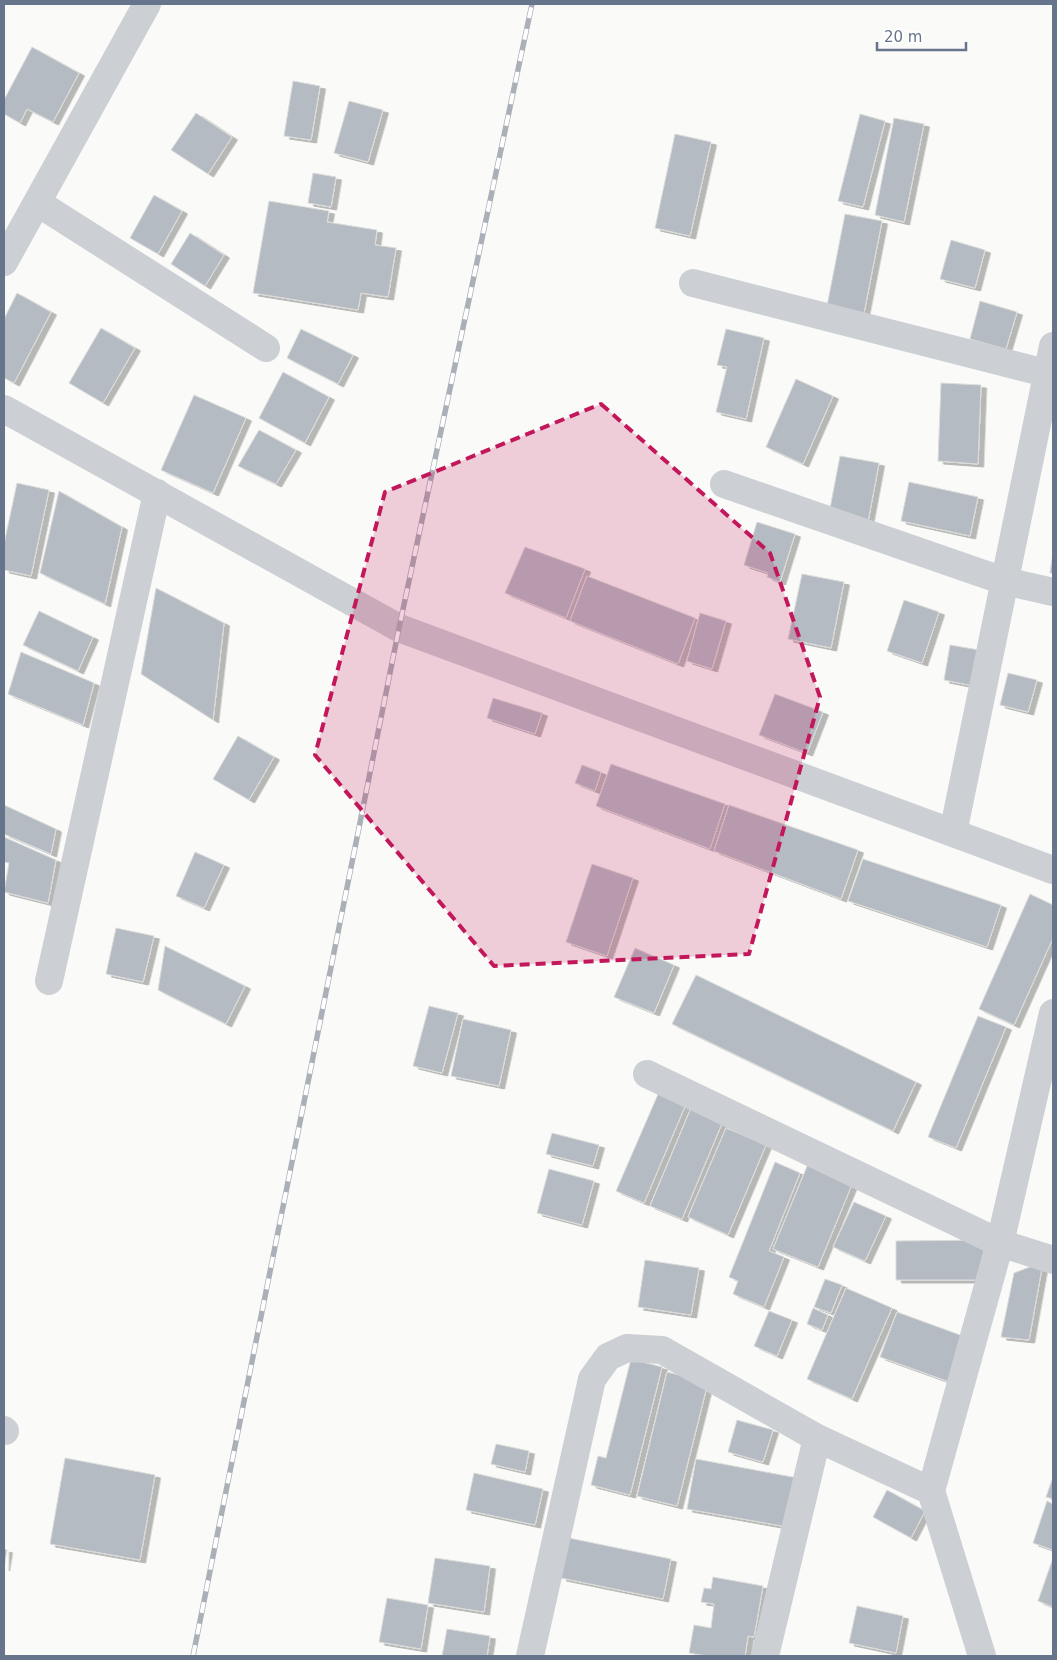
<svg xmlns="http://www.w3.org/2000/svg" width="1057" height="1660" viewBox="0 0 1057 1660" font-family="'DejaVu Sans',sans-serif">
<defs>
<filter id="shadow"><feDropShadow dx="5.5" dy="3" stdDeviation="0" flood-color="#0004"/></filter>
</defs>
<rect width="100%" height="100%" fill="#fafaf8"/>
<path fill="#b5bbc3" stroke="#dcdcda" filter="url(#shadow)" d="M32 47 79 73 53 122 27 109 20 123 4 114V100Z
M293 81 320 86 311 140 284 136Z
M349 101 383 110 368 162 334 153Z
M196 113 232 137 208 174 171 150Z
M860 114 885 121 863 207 838 201Z
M894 118 924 124 904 222 875 215Z
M675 134 711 142 690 236 655 228Z
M313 173 336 177 331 207 308 203Z
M154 195 182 211 158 254 130 238Z
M269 201 329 211 327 222 377 230 375 245 396 248 388 297 361 293 358 310 253 293Z
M845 214 882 221 863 318 826 311Z
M190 233 224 255 205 286 171 264Z
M951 240 985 250 975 288 940 279Z
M17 293 51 312 14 383 4 378V319Z
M980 301 1017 312 1006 349 970 339Z
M101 328 135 348 103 403 69 383Z
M301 329 353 355 338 384 287 358Z
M726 329 764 338 746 419 716 412 727 367 717 365Z
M283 372 329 397 305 443 259 418Z
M796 379 833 396 803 464 766 447Z
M941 383 981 385 978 464 938 461Z
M194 395 246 418 213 493 161 470Z
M259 430 296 450 276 484 238 466Z
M840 456 879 463 867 527 828 519Z
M909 482 978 497 970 536 901 521Z
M17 483 49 490 31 576 4 570V544Z
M59 491 122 527 105 604 40 573Z
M757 522 795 534 780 582 767 577 768 573 744 565Z
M525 547 585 569 566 618 505 593Z
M1053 552V573H1050Z
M802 574 844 582 831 648 788 639Z
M587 576 695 618 678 664 570 621Z
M156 588 224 623 213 720 141 674Z
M904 600 939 612 922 663 887 651Z
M39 611 93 637 78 671 23 645Z
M700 613 726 621 712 669 687 661Z
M950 645 985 651 979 687 944 680Z
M21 652 94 683 83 725 8 694Z
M1008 673 1037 680 1028 712 1000 705Z
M775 694 823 712 807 753 759 735Z
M493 698 542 713 535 734 487 718Z
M238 736 274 757 249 800 213 779Z
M611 764 725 804 710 849 596 806Z
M582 765 601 772 595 791 575 783Z
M4 805 56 829 51 854 4 834Z
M729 805 858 850 841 899 714 851Z
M4 837 56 860 48 903 4 892 9 863 4 862Z
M195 852 224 865 204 908 176 896Z
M863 859 1001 905 987 947 848 901Z
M592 864 633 878 607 956 566 942Z
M1030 894 1053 905V938L1014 1025 979 1009Z
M116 928 154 936 143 982 106 974Z
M165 946 245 986 226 1024 158 990Z
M635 948 674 965 654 1013 614 997Z
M696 975 916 1082 893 1131 672 1024Z
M429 1006 458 1013 442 1073 413 1066Z
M978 1016 1006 1027 956 1148 928 1137Z
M463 1019 511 1030 499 1086 451 1076Z
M659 1092 686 1104 644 1203 616 1191Z
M691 1108 723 1121 682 1219 650 1206Z
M726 1128 766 1145 728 1235 688 1217Z
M552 1133 599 1145 593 1166 546 1154Z
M775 1162 800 1173 769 1251 784 1257 764 1307 733 1294 738 1281 729 1277Z
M808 1164 853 1182 818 1267 773 1249Z
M549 1169 594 1181 582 1225 537 1213Z
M854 1202 886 1216 865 1261 833 1247Z
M986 1240V1280H896V1241Z
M645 1260 699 1268 691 1315 638 1307Z
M1043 1262 1029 1340 1001 1337 1014 1273Z
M825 1279 842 1285 831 1313 814 1307Z
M846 1288 892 1308 852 1399 807 1379Z
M813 1308 828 1315 822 1330 807 1324Z
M769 1311 792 1320 777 1356 754 1346Z
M897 1312 971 1339 955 1384 880 1357Z
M631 1359 662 1367 630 1495 591 1485 598 1456 606 1458Z
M667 1372 708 1382 677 1506 637 1496Z
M737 1420 773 1430 763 1462 728 1452Z
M496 1444 529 1451 525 1472 491 1464Z
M65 1458 155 1475 140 1560 50 1544Z
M696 1459 803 1479 793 1528 687 1509Z
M474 1473 543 1489 535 1525 466 1510Z
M1053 1477V1499L1046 1497Z
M887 1490 925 1511 911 1538 873 1517Z
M1047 1501 1053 1504V1550L1033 1543Z
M569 1538 671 1559 663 1599 561 1578Z
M4 1549 7 1550 4 1568Z
M435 1558 490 1566 484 1612 428 1603Z
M1053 1558V1607L1038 1601Z
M713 1577 763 1586 754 1637 748 1636 745 1656H708L689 1653 694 1625 711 1628 714 1604 701 1602 704 1588 711 1589Z
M387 1598 428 1605 421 1649 379 1642Z
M857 1606 903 1616 896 1653 849 1643Z
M447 1629 490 1636 487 1656H442Z"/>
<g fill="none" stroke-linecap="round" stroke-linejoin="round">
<path stroke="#cccfd3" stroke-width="28" d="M38 203 266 348
M4 262 147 4
M693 283 1053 375
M4 409 399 628 1053 870
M724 484 1004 581 1053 592
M953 833 1053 346
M49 981 157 493
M647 1074 1000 1243 1053 1260
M4 1430 5 1431
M530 1656 592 1379 608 1357 627 1348 662 1350 817 1438 931 1491
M765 1656 817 1438
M982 1656 931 1491 1000 1243 1053 1013"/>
<g stroke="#abb0b8" stroke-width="5.5">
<path id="rail" d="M193 1656 399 628 532 4"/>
</g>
<use href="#rail" stroke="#fff" stroke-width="4" stroke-dasharray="11" stroke-linecap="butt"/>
</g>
<path fill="#c2185b" fill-opacity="0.2" stroke="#c2185b" stroke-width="4" stroke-dasharray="10 6" stroke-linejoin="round" d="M601 404 770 553 820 697 749 954 494 966 315 755 385 492Z"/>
<rect width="1057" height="1660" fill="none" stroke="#66758c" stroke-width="10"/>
<path d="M877 42v8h89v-8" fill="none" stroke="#66758c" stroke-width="2.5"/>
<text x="884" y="42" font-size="15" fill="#66758c" stroke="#ffffff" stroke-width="4" paint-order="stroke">20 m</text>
</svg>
